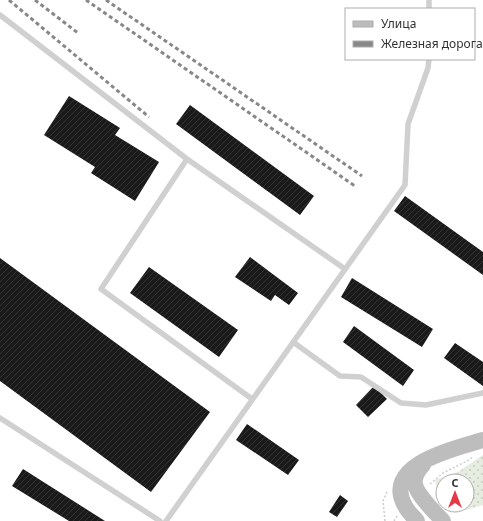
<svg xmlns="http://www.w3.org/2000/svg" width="483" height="521" viewBox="0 0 483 521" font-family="'Noto Sans',sans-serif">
<defs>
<pattern id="grass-dots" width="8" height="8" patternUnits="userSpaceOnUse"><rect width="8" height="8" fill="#e6ecdf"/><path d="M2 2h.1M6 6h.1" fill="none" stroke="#c6cbc0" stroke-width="1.8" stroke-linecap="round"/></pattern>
<pattern id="building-hatch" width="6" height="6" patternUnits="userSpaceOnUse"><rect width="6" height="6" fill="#1a1a1a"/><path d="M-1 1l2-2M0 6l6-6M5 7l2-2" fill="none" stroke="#333"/></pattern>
</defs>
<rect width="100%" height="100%" fill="#fff"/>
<path fill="url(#grass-dots)" d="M483 455V505L466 510 459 505H467V481H443V494L437 490 435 480 458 472Z"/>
<path fill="url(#building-hatch)" d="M69 96 120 128 115 135 159 162 135 201 91 173 95 167 44 135Z
M190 105 314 196 300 215 176 124Z
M405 196 483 252V275L394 211Z
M250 257 298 293 289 305 275 295 271 301 235 277Z
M0 258 210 412 151 492 0 381Z
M149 267 238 330 219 357 130 293Z
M352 278 433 329 422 347 341 297Z
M354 326 414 370 403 386 343 342Z
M455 343 483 362V386L444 358Z
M374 386 387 399 368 417 356 405Z
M247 424 299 460 288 475 236 440Z
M23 469 105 521H69L12 486Z
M340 495 348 501 337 517 329 512Z"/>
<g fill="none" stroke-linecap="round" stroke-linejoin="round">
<path stroke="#cdcdcd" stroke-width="1.5" stroke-dasharray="2 2" stroke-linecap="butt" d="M430 484 443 473 467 461 473 457
M385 521 383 501 387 492
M394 521 397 516"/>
<path stroke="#d0d0d0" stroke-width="5.5" d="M429 9V0
M0 15 187 159
M293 342 340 376 361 377 401 403 426 405 483 393
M252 399 101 289 187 159 345 269
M0 418 160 521
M166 521 405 185 408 124 428 68 429 59"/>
<path stroke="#bdbdbd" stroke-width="16" d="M423 465C419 469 416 474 415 479 412 491 435 512 443 521
M417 521C413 516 408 512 405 506 381 464 457 448 483 440"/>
<path stroke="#888" stroke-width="3" stroke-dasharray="4 3" stroke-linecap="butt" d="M9 0 149 117
M35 0 78 33
M86 0 355 186
M106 0 362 176"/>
</g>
<rect x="345" y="8" width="130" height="52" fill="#ffffff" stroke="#adadad"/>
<rect x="353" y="21" width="20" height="6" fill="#bdbdbd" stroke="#adadad"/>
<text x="381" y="28" font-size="12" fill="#333333">Улица</text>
<rect x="353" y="41" width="20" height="6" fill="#888888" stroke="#adadad"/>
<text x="381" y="48" font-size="12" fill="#333333">Железная дорога</text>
<g transform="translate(455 493)"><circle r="19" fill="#ffffff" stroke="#adadad"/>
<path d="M0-3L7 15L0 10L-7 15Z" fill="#e63946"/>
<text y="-6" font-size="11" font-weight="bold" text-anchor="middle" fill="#333333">С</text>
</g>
</svg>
